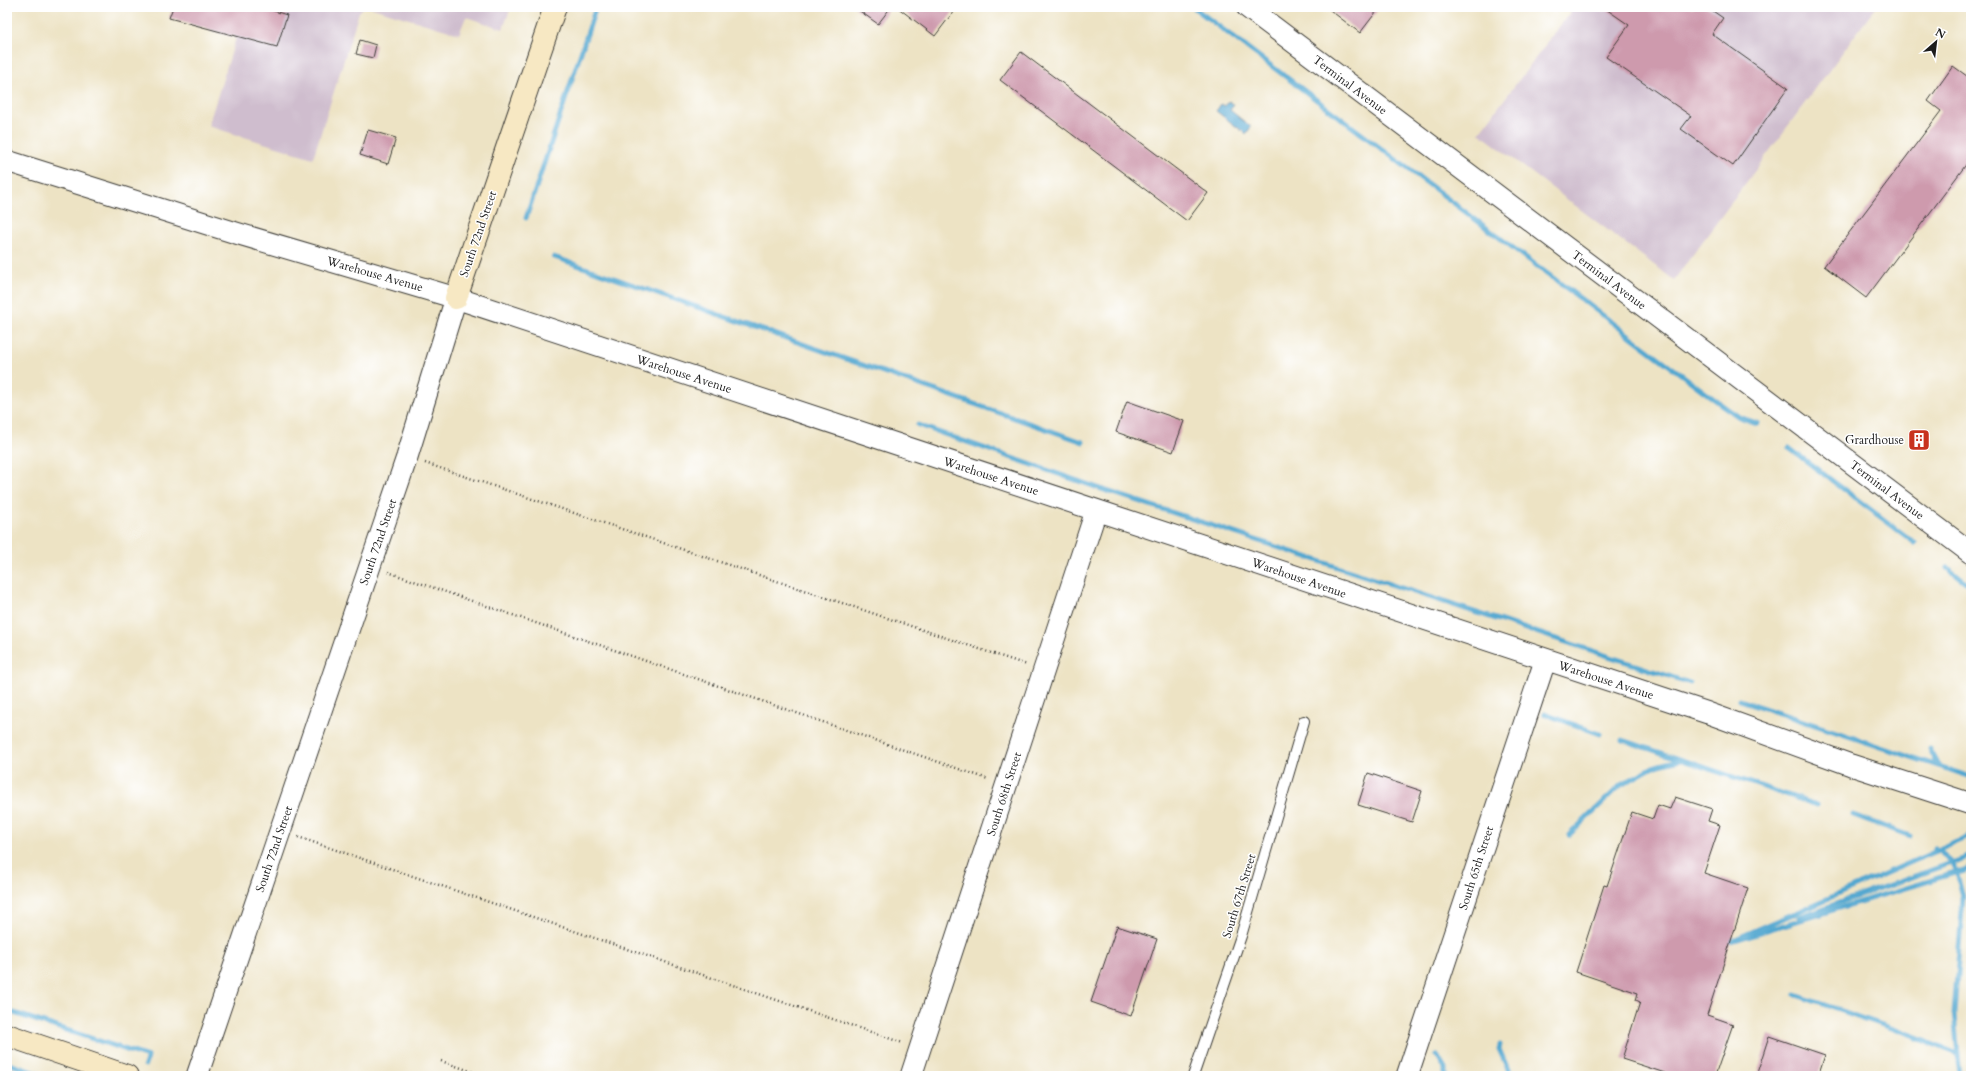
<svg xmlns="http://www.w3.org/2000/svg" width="1978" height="1083" viewBox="0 0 1978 1083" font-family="Cardo,serif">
<rect width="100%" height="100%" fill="#fff"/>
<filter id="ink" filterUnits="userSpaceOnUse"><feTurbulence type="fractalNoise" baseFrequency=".025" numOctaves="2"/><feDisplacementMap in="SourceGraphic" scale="8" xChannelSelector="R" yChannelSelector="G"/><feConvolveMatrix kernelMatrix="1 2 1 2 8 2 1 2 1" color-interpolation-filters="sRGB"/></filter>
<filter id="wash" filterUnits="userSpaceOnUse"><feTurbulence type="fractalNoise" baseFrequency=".012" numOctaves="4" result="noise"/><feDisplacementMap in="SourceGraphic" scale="16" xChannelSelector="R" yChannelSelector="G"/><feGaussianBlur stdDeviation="0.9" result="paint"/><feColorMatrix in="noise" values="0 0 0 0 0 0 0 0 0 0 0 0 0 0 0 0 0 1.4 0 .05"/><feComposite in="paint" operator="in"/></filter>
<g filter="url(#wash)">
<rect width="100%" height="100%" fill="#ede3c4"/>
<path fill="#cfbdce" d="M173 7H364L359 12 313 158 208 126 236 38 169 18Z
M369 7H511L503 29 466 17 459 34Z
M1574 7H1876L1674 280 1479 133Z"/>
<path fill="#55a8d0" stroke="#386276" d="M1229 101 1234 105 1230 110 1251 127 1246 134 1216 111 1221 104 1225 106Z"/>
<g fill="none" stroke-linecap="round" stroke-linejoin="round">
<path stroke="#55a8d0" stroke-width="5" d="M1193 7 1722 405 1739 417 1757 423
M526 218 596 7
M554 257 1083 442
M918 425 1104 490 1690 683
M1789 448 1915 543
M1947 568 1971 586
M1740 700 1971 777
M1545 714 1600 734
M1623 740 1817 805
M1929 749 1938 766
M1853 815 1910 836
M1569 835 1621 785 1655 766 1680 760
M1971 836 1731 941 1971 868
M1935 848 1950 860 1958 877 1963 897 1954 1014 1960 1076
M1799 917 1971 856
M1796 995 1894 1029 1957 1054
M14 1013 148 1057 145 1065
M1500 1045 1499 1049 1511 1076
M1437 1055 1445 1068V1076
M7 1063 45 1076"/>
</g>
<g id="blocks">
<path fill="#ce9aad" d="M173 7H261L287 15 277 47 169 18Z
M854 7H891L878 24Z
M897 7H957L935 36Z
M1326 7H1380L1360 33Z
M1603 7H1707L1723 18 1712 34 1788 88 1733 166 1681 129 1691 116 1606 57 1629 25Z
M360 40 376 45 373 58 356 54Z
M1021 52 1208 193 1187 221 1000 80Z
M1953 66 1971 79V158L1866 298 1824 266 1941 111 1928 101Z
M368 130 396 138 388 164 360 155Z
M1127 401 1184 421 1173 452 1116 432Z
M1368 773 1422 791 1412 822 1358 805Z
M1675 797 1712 809 1708 821 1720 825 1704 873 1748 888 1707 1015 1733 1024 1715 1076H1664L1665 1073 1622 1059 1640 1002 1636 1000 1638 993 1576 972 1604 885 1607 886 1632 812 1653 819 1658 805 1670 809Z
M1117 926 1157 939 1131 1016 1091 1002Z
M1769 1036 1825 1055 1818 1076H1756Z"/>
</g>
</g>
<g filter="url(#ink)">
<use href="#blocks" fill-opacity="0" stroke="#3b3a35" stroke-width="1"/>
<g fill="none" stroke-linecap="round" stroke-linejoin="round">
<g stroke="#3b3a35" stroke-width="12">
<path id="lane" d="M1193 1076 1241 936 1304 721"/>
</g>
<g stroke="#3b3a35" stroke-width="23">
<path id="street" d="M1247 7 1971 553
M7 161 236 233 456 298 1708 713 1851 765 1971 804
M197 1076 407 457 456 298
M911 1076 1096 511
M1407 1076 1545 661"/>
</g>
<g stroke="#3b3a35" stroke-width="24">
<path id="secondary" d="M456 298 555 7
M7 1035 127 1076"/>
</g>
<path stroke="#3b3a35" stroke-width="2.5" stroke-dasharray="1 3" stroke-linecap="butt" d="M425 463 1027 665
M388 572 988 779
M298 837 903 1043
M441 1061 485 1076"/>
<use href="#lane" stroke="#fff" stroke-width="10"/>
<use href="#street" stroke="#fff" stroke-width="21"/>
<use href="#secondary" stroke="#f7e8c3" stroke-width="22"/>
</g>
</g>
<defs>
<g id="building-square" transform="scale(1.15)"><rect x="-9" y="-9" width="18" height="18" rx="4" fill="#c8321e" stroke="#fff"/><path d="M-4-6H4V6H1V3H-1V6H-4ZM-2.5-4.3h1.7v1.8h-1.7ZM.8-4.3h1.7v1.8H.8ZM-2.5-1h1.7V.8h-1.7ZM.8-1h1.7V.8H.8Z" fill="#fff"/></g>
</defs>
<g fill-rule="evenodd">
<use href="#building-square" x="1919" y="440"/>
</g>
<g text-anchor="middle" stroke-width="3" stroke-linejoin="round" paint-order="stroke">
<g font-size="12" fill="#1c1c1c" stroke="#fff">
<text transform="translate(1350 85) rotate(37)" y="4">Terminal Avenue</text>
<text transform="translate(478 234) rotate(-71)" y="4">South 72nd Street</text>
<text transform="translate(375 274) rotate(16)" y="4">Warehouse Avenue</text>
<text transform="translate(1609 280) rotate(37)" y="4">Terminal Avenue</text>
<text transform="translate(684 374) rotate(18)" y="4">Warehouse Avenue</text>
<text transform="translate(991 476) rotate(18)" y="4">Warehouse Avenue</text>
<text transform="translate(1887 490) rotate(37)" y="4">Terminal Avenue</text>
<text transform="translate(378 542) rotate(-71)" y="4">South 72nd Street</text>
<text transform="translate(1299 578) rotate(19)" y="4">Warehouse Avenue</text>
<text transform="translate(1606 680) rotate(18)" y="4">Warehouse Avenue</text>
<text transform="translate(1004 794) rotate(-72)" y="4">South 68th Street</text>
<text transform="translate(274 849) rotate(-71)" y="4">South 72nd Street</text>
<text transform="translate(1476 868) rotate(-72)" y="4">South 65th Street</text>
<text transform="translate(1239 896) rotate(-73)" y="4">South 67th Street</text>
</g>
<g font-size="12" fill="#1c1c1c" stroke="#fff" text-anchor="end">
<text x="1904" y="444">Grardhouse</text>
</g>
</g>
<rect width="1978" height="1083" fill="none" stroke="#fff" stroke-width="24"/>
<g transform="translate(1936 42) rotate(28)" stroke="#ffffff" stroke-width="3" paint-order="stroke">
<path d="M0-3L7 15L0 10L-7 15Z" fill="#1c1c1c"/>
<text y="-6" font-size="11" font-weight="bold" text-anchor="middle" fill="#1c1c1c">N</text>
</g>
</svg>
